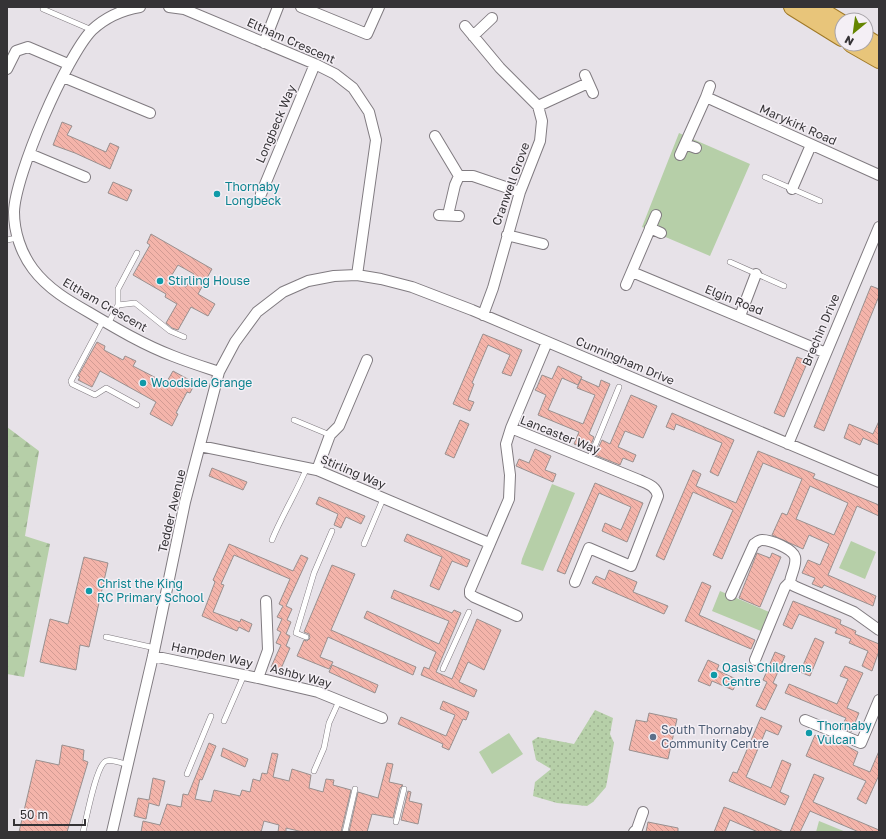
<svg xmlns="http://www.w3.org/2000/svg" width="886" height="839" viewBox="0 0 886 839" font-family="'Golos Text',sans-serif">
<defs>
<pattern id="forest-firs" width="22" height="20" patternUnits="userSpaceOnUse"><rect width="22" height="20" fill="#b6cfa8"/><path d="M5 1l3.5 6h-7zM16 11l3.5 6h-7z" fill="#9db291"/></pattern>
<pattern id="park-dots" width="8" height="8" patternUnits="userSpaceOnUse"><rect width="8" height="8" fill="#b6cfa8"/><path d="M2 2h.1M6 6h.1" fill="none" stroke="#9db291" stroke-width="1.8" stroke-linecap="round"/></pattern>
<pattern id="building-back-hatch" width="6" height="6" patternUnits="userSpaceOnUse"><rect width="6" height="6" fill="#f4b4aa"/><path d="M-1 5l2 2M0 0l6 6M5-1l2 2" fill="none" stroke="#d29b93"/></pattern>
</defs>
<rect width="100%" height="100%" fill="#e7e2e8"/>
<path fill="#b6cfa8" d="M679 133 750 164 710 256 642 227Z
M552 484 575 493 543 571 521 564 522 559Z
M851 541 876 552 865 579 839 568Z
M720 591 774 614 766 633 712 611Z
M509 733 523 754 492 774 479 752Z
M819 821 846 832H816Z"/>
<path fill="url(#forest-firs)" d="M7 427 39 451 25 536 50 544 24 677 7 674Z"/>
<path fill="url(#park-dots)" d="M595 710 613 718 610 734 614 743 606 787 593 802 587 806 557 803 533 796 535 782 551 769 536 760 532 741 538 737 574 744Z"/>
<path fill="url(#building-back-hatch)" stroke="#99908f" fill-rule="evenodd" d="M62 122 72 126 67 135 106 152 110 143 119 147 110 169 75 153 53 145Z
M113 182 132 190 127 201 108 193Z
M151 234 212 269 198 294 215 304 208 316 191 307 178 330 172 328 166 323 177 304 165 297 166 294 133 275 150 245 147 243ZM178 265 194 274 186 287 170 278Z
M871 286 879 289V296L824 431 814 427Z
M483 334 522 350 511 376 502 373 510 355 488 345 472 383 474 384 468 400 474 402 470 411 453 404Z
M97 342 105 346 104 350 123 360 125 356 136 361 133 366 166 383 173 371 195 383 190 393 187 392 176 413 178 414 172 426 150 414 156 402 100 371 92 387 78 380 80 377 78 376Z
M797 357 808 361 784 417 774 413Z
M558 366 582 377 578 385 562 378 548 410 583 424 595 395 577 388 581 379 599 387 601 380 610 384 589 434 594 437 589 450 574 444 579 432 538 415 546 395 535 390 537 387 542 375 552 379Z
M631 395 657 406 643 438 625 431 618 447 636 455 633 462 623 458 620 465 595 455 602 440 610 444Z
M672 413 734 440 718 476 710 472 722 443 676 424 674 430 666 427Z
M460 420 469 424 454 458 445 454Z
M879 421V445L863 438 860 445 844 438 849 424 873 434Z
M535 449 551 456 545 470 556 474 553 482 516 466 519 459 529 463Z
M758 451 815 474 813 478 879 505V516L857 506 828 575 876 596 873 606 824 585 822 588 812 584 815 578 802 573 808 560 820 565 829 544 809 535 803 549 772 535 782 513 787 515 802 479 763 463 722 559 713 555 733 510 693 492 664 560 656 556 693 470 701 474 696 486 736 503ZM810 486 848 503 834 535 796 519Z
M212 468 247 482 243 490 209 476Z
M595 483 643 503 627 542 602 531 605 523 621 530 631 507 599 493 565 574 557 571Z
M319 497 365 516 361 524 346 517 341 528 334 525 338 514 316 504Z
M407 534 470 560 467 567 452 561 439 590 430 586 442 557 404 541Z
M229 544 293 571 301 555 308 558 286 606 292 609 287 620 291 622 286 634 290 636 286 646 290 648 280 671 271 667 281 645 276 643 281 632 277 630 282 619 277 617 283 606 279 604 290 579 234 555 221 584 224 585 213 612 240 622 241 619 252 624 249 632 239 627 237 631 202 616 215 582 213 580Z
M757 553 770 558 772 553 781 557 760 607 739 598Z
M84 557 108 563 89 647 80 645 76 670 40 662 50 619 68 624Z
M332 565 355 574 331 630 416 667 413 675 328 637 320 657 333 662 329 669 297 656 304 640 307 641 310 638 309 634 304 632Z
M609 570 637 582 633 592 668 606 664 614 592 583 596 576 605 580Z
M702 582 711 586 699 615 755 640 751 649 685 621Z
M394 590 452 613 454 610 461 613 436 672 452 679 477 619 501 630 484 670 468 662 459 682 477 690 474 697 421 675 424 667 429 669 436 652 364 618 367 611 439 644 449 621 391 598Z
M793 601 841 620 840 624 856 631 855 634 879 644V651L872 671 862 666 868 651 849 643 851 639 835 633 837 629 799 614 792 629 783 625Z
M815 638 824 642 810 676 800 672Z
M775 652 785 656 773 683 777 685 765 710 756 706 767 682 763 680Z
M708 660 719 665 717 670 738 680 733 690 712 681 710 686 698 681Z
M332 665 378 685 375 693 329 672Z
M845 666 863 673 847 708 859 713 851 732 841 728 846 718 785 693 789 684 837 704 848 679 840 676Z
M443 701 469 712 466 720 463 719 449 750 442 747 443 744 398 724 401 717 446 736 455 715 440 709Z
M649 713 677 719 668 759 629 750 636 720 647 722Z
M761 717 782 726 778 735 766 730 746 777 771 788 782 760 791 764 780 792 789 796 785 805 729 781 733 772 737 773Z
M815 735 835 742 836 740 858 752 853 765 870 772 879 751V775L866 804 857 799 866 781 806 756Z
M209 743 216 746 202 780 200 779 195 799 211 802 214 790 240 796 242 790 250 792 253 779 260 781 262 773 267 774 272 753 278 754 273 777 289 781 292 769 311 775 309 788 323 792 326 779 334 780 333 785 351 790 341 832H303L286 828V832H278L279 825 264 821 261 832H141L143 821 160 825 167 804 181 807 183 794 188 795Z
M62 745 84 750 83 760 88 762 67 832H19L36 760 59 765Z
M223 748 248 759 245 767 221 756Z
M387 763 393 764 389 782 403 785 400 788 393 818 372 814 367 832H349L358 792 378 798Z
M814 774 824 778 813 802 879 830V832H859L810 811 800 832H790Z
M153 778 165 781 159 806 149 803 146 819 134 816 138 798 149 800Z
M408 791 411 792 409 801 422 804 418 824 401 820Z
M724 807 740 813 784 832H758L730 820 725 832H714Z
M648 822 678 828V832H646Z"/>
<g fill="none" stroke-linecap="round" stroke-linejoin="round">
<g stroke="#807b80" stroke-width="6">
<path id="lane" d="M43 9 92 30
M765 177 820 201
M7 240 17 238
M730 262 784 286
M118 305 135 303 170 331 184 337
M103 321 71 381 72 384 95 395 106 388 137 405
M108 324 118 305V289L137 253
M294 420 330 435
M589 460 619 387
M272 540C282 515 297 492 307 467
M364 544 383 499
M106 637 155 648
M306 637 296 633 314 573 332 531
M443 669 469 612
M224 721 244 675
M314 771 324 748 329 723 339 701
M187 774 211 716
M396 822 404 789
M83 832C86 821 96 765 106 761 112 759 122 763 128 765
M345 832 355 789"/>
</g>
<g stroke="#807b80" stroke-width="12">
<path id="street" d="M140 7C122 10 106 17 92 30 66 57 15 175 14 212 14 232 21 253 33 269 48 289 69 301 90 313 117 329 144 345 173 356 188 362 204 367 219 372
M169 7 184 9 315 64 335 74 353 88 369 112 376 140 357 275
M301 7 367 34 379 7
M465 26 500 68 538 106 542 121 540 141 520 192 493 288 483 315
M473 36 492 18
M264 43 278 7
M7 69 16 51 28 47 68 64
M585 75 593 93
M63 77 150 113
M706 97 710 86
M538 106 588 83
M435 136 459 176
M685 144 696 148
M30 154 85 177
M680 155 706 97 879 175
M792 189 811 145
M261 194 315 64
M439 215 459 216
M448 215 455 185 459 176H473L520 192
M650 228 661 233
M507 235 543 244
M632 272 826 353
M626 285 656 215
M740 316 756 274
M511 428 547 342
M788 444 879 227
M200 446 317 470 489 543
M317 470 330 435 339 426 367 360
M731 595 754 544C757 542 759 540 762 540 771 540 793 549 795 557 797 565 791 574 790 582L794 586 854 612 879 630
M517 616 474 597 470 594V590L509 499 510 475 506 444 511 428 639 480C648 484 656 486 658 496L631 566 589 548 575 582
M153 656 258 678 268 650 266 601
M755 660 785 587 790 582
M258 678 318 692 382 718
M805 720 861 743 879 700
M112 832 153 656 185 502 219 372 235 342 257 312 283 292 308 281 334 276 357 275 381 279 412 287 472 310 879 482
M634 832 637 829 643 812"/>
</g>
<g stroke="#a07928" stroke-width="18">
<path id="primary" d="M792 7 842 38
M816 7 842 23
M866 38 879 46
M851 44 879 60"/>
</g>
<use href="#lane" stroke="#fff" stroke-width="5"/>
<use href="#street" stroke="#fff" stroke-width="10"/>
<use href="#primary" stroke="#e8c57a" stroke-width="16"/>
</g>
<g fill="#0f9aa8" stroke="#f4eff5" stroke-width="1.5">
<circle cx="217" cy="194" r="4"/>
<circle cx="160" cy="281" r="4"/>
<circle cx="143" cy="383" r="4"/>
<circle cx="89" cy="591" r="4"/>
<circle cx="714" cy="675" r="4"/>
<circle cx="809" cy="733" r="4"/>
</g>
<circle fill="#5c6f8a" stroke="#f4eff5" stroke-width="1.5" cx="653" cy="737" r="4"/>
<g text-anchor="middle" stroke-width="3" stroke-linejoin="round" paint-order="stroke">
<g font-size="12" fill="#353336" stroke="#f4eff5">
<text transform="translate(291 41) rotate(24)" y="4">Eltham Crescent</text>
<text transform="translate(276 124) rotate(-67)" y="4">Longbeck Way</text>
<text transform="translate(798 125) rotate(24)" y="4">Marykirk Road</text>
<text transform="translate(511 184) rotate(-70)" y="4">Cranwell Grove</text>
<text transform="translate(734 300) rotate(22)" y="4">Elgin Road</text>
<text transform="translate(105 305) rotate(30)" y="4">Eltham Crescent</text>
<text transform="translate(821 330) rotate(-67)" y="4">Brechin Drive</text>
<text transform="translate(625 361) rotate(23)" y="4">Cunningham Drive</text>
<text transform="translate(560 435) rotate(22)" y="4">Lancaster Way</text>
<text transform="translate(353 472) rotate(23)" y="4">Stirling Way</text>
<text transform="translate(172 511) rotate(-77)" y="4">Tedder Avenue</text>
<text transform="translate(212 655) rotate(12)" y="4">Hampden Way</text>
<text transform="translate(301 676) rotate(15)" y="4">Ashby Way</text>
</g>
<g font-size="12" fill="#0d838f" stroke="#f4eff5" text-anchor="start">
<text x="225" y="191">Thornaby<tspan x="225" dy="14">Longbeck</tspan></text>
<text x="168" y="285">Stirling House</text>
<text x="151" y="387">Woodside Grange</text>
<text x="97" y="588">Christ the King<tspan x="97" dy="14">RC Primary School</tspan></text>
<text x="722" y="672">Oasis Childrens<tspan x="722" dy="14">Centre</tspan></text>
<text x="817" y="730">Thornaby<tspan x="817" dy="14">Vulcan</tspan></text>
</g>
<g font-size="12" fill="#4e5e75" stroke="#f4eff5" text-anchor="start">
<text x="661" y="734">South Thornaby<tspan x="661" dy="14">Community Centre</tspan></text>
</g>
</g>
<rect width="886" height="839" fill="none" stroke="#353336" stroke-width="16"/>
<g transform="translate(854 32) rotate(209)"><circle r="19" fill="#f4eff5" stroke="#a8a4a9"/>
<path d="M0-3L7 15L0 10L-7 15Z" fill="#648501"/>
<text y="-6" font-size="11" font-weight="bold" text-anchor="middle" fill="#353336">N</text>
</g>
<path d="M14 819v6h71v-6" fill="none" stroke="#353336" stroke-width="2"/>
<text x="20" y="819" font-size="12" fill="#353336" stroke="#f4eff5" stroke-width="3" paint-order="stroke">50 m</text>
</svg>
